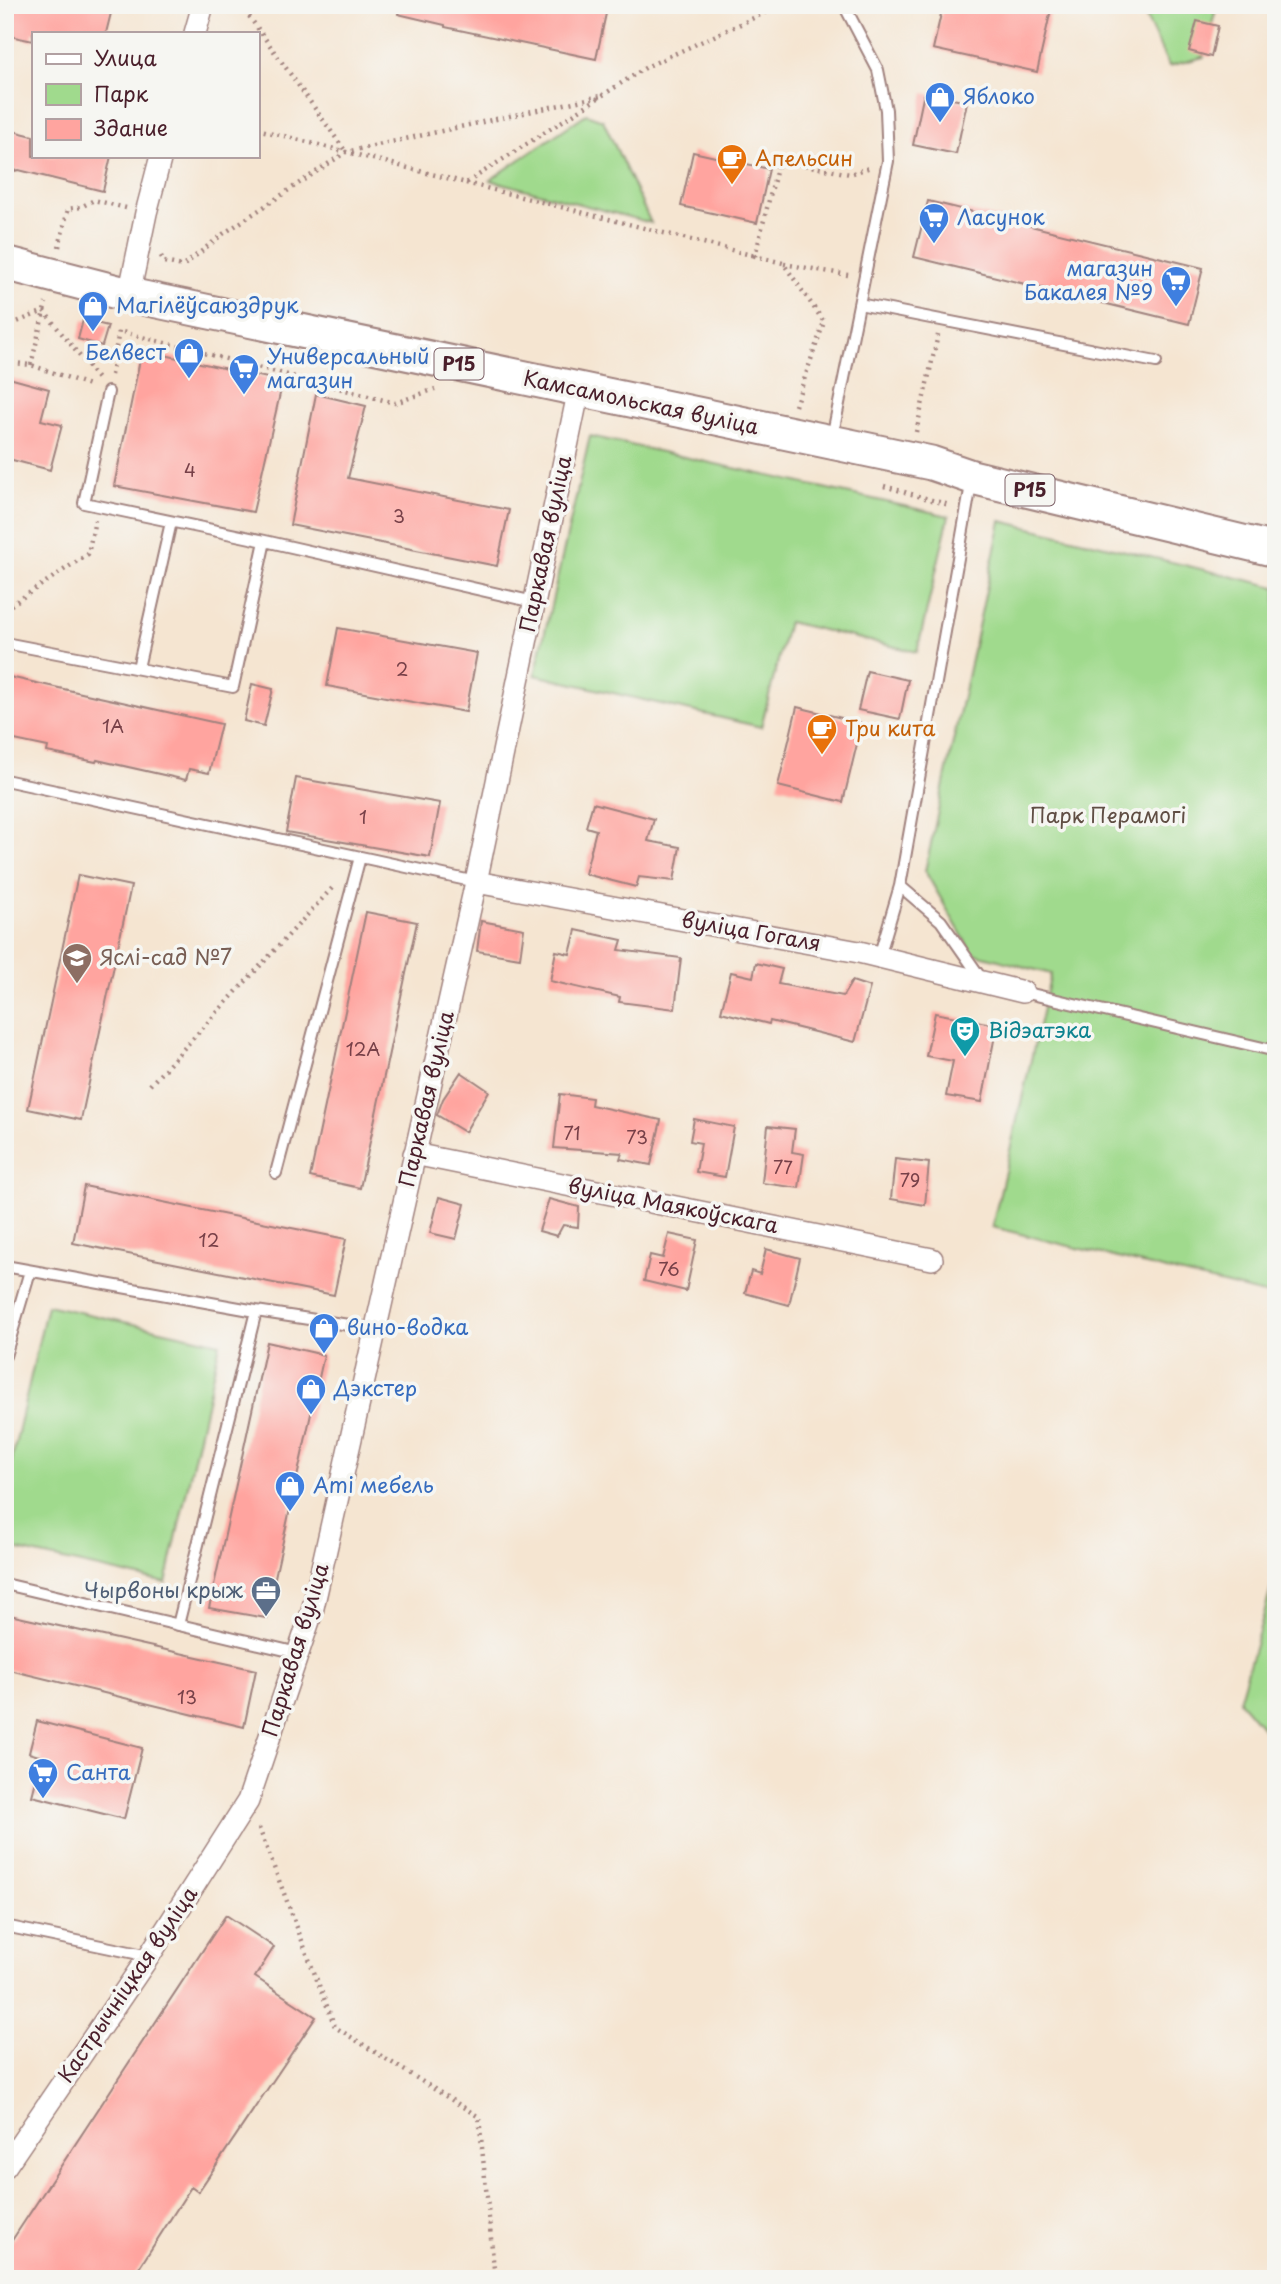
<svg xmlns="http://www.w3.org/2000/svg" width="1281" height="2284" viewBox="0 0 1281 2284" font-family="'Playpen Sans',sans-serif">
<rect width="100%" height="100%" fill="#f6f6f2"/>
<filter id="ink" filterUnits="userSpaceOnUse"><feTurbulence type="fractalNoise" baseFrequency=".0143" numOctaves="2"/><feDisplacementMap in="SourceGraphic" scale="14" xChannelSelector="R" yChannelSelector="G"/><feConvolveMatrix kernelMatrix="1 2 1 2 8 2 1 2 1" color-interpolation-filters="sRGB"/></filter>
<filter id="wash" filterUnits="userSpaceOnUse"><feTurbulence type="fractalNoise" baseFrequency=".00686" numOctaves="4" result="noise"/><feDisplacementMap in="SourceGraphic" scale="28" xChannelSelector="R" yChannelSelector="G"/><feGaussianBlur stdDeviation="1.57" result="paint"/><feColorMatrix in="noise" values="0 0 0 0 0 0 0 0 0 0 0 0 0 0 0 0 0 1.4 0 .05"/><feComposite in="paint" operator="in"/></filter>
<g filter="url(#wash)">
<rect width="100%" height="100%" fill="#f5e5d1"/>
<path fill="#a0da8d" stroke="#757c5c" stroke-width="2" d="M1140 5H1217L1204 57 1169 66Z
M586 114 603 120 651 223 490 180Z
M590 436 949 516 917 652 788 622 761 727 535 675Z
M1001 521 1276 587V1297L992 1227 1051 974 972 953 925 871Z
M47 1305 220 1343 166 1583 5 1547V1490Z
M1276 1572V1744L1239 1701Z"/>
<g id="blocks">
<path fill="#ffa49f" d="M5 5H113L106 33H33V41L5 35Z
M399 5H590L607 9 596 59 445 27V25L398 14Z
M943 5H1052L1037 72 933 49Z
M1197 21 1218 26 1211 57 1189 51Z
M924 93 967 102 956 154 913 145Z
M5 129 33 136V156H111L103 191 19 170 5 173Z
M693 152 769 169 757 223 681 206Z
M928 201 1203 268 1189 324 914 257Z
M83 320 108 326 102 346 78 339Z
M142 350 281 381 280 385H282L253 512 114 486Z
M9 378 49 389 41 420 62 425 50 470 5 458V389Z
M316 394 366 406 348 478 509 510 497 566 290 525Z
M338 628 477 653 466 712 327 686Z
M867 671 908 680 900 719 858 710Z
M5 676 221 724 209 773 189 769 186 780 97 760 96 762 47 752 48 747 5 738Z
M252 684 273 689 264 726 244 721Z
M797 707 862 723 843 802 778 786Z
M296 778 440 803 430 857 286 832Z
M593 803 654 819 648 841 680 847 674 881 639 877 636 887 585 874 596 830 586 827Z
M78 875 131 886 81 1120 28 1109Z
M366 912 417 922 360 1188 310 1177Z
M481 921 524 929 520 958 477 951Z
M576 930 622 940 619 950 681 958 675 1009 619 1002 620 997 550 981 556 951 570 954Z
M756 963 782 969 778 984 843 996 852 981 870 987 855 1042 770 1021 769 1024 721 1012 731 972 753 977Z
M935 1013 997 1025 982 1102 946 1096 953 1061 926 1056Z
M461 1072 489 1091 465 1132 437 1115 443 1099Z
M560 1094 592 1098 591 1105 661 1120 651 1165 620 1159 622 1153 554 1148Z
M694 1119 734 1127 725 1177 696 1172 701 1143 690 1141Z
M768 1126 795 1129 792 1152 804 1154 799 1188 762 1183Z
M895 1159 929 1163 925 1205 891 1199Z
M84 1186 346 1239 334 1295 73 1243Z
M439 1197 465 1204 456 1239 430 1233Z
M549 1199 579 1207 578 1227 563 1225 557 1236 539 1231Z
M669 1234 697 1240 686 1291 644 1281 650 1255 663 1258Z
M766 1249 800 1258 789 1305 745 1293 751 1271 760 1274Z
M267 1342 324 1355 266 1618 209 1608Z
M5 1614 256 1670 244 1727 5 1669Z
M37 1721 142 1748 124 1819 32 1796 42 1757 29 1753Z
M226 1915 274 1947 255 1977 316 2017 198 2192 191 2187 132 2279H5V2251Z"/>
</g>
</g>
<g filter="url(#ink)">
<use href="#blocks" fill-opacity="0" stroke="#a0827e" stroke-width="2"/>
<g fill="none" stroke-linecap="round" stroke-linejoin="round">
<g stroke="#a0827e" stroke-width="14">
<path id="service" d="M859 304 1156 362
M108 392 84 503 265 541 534 602
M832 438 888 161 886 110 878 70 844 5
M972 479 900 886 941 921 983 981
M5 643 233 687 265 541
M138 668 171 522
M5 780 476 882
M879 957 900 886
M1023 992 1276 1051
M276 1173 360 857
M5 1266 256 1311 375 1329
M5 1356 30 1271
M5 1584 298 1653
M178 1625 256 1311
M5 1926 149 1956"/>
</g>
<g stroke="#a0827e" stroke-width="24">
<path id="minor" d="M195 33 203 5
M129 295 146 213 161 156
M476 882 859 952 1023 992
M414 1154 932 1259
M5 2167 149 1956 248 1801 312 1612 476 882 579 389"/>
</g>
<g stroke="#a0827e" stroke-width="37">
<path id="primary" d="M5 263 129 295 931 463 972 477 1276 550"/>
</g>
<path stroke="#a0827e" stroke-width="4.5" stroke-dasharray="2 5" stroke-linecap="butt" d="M241 5 346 152
M257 129 466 183 648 66 782 5
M466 183 755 256
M59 247 68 209 81 207 94 200 126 208
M161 256 164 262 183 266 223 234 346 152 601 96
M784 264 848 275
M5 327 44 311 98 379
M5 362 31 365 92 386
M31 365 46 303
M111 375 119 331 395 403 435 389
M795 406 824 322 783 263 755 256 779 160 850 174 871 167
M916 432 938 335
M884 486 949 505
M5 609 88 554 95 520
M150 1085 334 886
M259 1828 335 2027 479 2117 495 2279"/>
<use href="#service" stroke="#fff" stroke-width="10"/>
<use href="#minor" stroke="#fff" stroke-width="21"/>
<use href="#primary" stroke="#fff" stroke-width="33"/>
</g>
</g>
<defs>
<g id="shop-pin" transform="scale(1.575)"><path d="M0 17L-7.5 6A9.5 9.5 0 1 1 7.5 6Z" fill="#3f7fe0" stroke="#f6f6f2"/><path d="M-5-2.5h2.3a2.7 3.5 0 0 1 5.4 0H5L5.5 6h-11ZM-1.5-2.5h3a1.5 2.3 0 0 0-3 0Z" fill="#fff"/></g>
<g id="cafe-pin" transform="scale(1.575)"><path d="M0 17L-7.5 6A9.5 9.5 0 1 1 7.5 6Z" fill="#e8710a" stroke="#f6f6f2"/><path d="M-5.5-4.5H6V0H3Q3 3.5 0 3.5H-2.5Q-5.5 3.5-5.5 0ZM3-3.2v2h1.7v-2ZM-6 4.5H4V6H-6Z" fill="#fff"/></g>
<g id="supermarket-pin" transform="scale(1.575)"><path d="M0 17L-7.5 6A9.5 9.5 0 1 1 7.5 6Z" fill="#3f7fe0" stroke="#f6f6f2"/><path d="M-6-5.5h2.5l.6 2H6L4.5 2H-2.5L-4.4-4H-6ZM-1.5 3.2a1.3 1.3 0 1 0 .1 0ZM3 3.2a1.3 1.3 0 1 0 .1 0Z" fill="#fff"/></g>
<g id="school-pin" transform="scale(1.575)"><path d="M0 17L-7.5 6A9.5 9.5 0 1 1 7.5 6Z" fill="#8d6e63" stroke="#f6f6f2"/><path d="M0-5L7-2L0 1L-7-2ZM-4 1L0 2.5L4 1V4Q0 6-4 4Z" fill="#fff"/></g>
<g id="theatre-pin" transform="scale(1.575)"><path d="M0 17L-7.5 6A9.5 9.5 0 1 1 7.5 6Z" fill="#0f9aa8" stroke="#f6f6f2"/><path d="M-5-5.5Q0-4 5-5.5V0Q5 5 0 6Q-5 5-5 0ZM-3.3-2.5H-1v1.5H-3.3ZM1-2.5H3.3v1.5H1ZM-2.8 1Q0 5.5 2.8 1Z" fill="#fff"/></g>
<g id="office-pin" transform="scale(1.575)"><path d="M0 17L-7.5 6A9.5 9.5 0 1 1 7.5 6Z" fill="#5c6f8a" stroke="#f6f6f2"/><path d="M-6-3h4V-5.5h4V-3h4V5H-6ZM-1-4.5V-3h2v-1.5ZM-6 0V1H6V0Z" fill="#fff"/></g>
</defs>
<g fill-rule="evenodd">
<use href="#shop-pin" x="940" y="97"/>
<use href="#cafe-pin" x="732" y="159"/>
<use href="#supermarket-pin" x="934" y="218"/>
<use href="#supermarket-pin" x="1176" y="281"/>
<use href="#shop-pin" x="93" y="306"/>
<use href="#shop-pin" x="189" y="353"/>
<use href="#supermarket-pin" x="244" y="369"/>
<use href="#cafe-pin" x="822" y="729"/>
<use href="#school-pin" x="77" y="958"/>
<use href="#theatre-pin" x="965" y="1031"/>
<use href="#shop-pin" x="324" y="1328"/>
<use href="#shop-pin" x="311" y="1389"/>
<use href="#shop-pin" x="290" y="1486"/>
<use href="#office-pin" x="266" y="1591"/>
<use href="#supermarket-pin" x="43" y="1773"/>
</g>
<g text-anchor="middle" stroke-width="7" stroke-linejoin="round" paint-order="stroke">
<g font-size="18" fill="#774048">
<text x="190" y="477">4</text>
<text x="399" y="523">3</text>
<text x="402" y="676">2</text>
<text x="113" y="733">1А</text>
<text x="363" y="824">1</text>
<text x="363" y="1056">12А</text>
<text x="572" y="1140">71</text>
<text x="637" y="1144">73</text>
<text x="783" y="1174">77</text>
<text x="910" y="1187">79</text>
<text x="209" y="1247">12</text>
<text x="669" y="1276">76</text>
<text x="187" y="1704">13</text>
</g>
<g fill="#f6f6f2" stroke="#7e6067" stroke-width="2">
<rect x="434.5" y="348.5" width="49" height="31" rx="5"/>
<rect x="1005.5" y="474.5" width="49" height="31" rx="5"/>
</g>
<g font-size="19" font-weight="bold" fill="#4a1f2b">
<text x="459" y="371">Р15</text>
<text x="1030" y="497">Р15</text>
</g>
<g font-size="21" fill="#366cbe" stroke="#f6f6f2" text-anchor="start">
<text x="963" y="104">Яблоко</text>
<text x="957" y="225">Ласунок</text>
<text x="1153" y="276" text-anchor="end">магазин<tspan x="1153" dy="24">Бакалея №9</tspan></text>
<text x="116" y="313">Магілёўсаюздрук</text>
<text x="166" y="360" text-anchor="end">Белвест</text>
<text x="267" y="364">Универсальный<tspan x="267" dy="24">магазин</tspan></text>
<text x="347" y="1335">вино-водка</text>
<text x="334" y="1396">Дэкстер</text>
<text x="313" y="1493">Ami мебель</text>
<text x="66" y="1780">Санта</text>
</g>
<g font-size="21" fill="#c56008" stroke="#f6f6f2" text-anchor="start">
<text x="755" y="166">Апельсин</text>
<text x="845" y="736">Три кита</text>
</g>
<g font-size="21" fill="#4a1f2b" stroke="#f6f6f2">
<text transform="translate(641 403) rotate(12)" y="7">Камсамольская вуліца</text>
<text transform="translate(546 544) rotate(-78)" y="7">Паркавая вуліца</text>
<text transform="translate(751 932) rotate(10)" y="7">вуліца Гогаля</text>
<text transform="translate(427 1099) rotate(-77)" y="7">Паркавая вуліца</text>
<text transform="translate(673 1206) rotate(11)" y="7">вуліца Маякоўскага</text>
<text transform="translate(296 1650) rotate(-73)" y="7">Паркавая вуліца</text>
<text transform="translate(128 1985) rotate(-56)" y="7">Кастрычніцкая вуліца</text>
</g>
<g font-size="21" fill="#604e44" stroke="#f6f6f2">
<text x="1108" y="823">Парк Перамогі</text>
</g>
<g font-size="21" fill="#785e54" stroke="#f6f6f2" text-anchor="start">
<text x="100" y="965">Яслі-сад №7</text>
</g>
<g font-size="21" fill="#0d838f" stroke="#f6f6f2" text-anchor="start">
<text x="988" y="1038">Відэатэка</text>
</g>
<g font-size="21" fill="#4e5e75" stroke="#f6f6f2" text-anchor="end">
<text x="243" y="1598">Чырвоны крыж</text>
</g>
</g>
<rect width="1281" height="2284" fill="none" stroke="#f6f6f2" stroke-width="28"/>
<rect x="32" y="32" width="228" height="126" fill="#f6f6f2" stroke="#b1a0a2" stroke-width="2"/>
<rect x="46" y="54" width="35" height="10" fill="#ffffff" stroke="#b1a0a2" stroke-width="2"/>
<text x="94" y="66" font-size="21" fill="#4a1f2b">Улица</text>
<rect x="46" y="84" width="35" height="21" fill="#a0da8d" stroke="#b1a0a2" stroke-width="2"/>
<text x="94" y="102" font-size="21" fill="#4a1f2b">Парк</text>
<rect x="46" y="119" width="35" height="21" fill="#ffa49f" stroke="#b1a0a2" stroke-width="2"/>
<text x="94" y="136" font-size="21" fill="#4a1f2b">Здание</text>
</svg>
